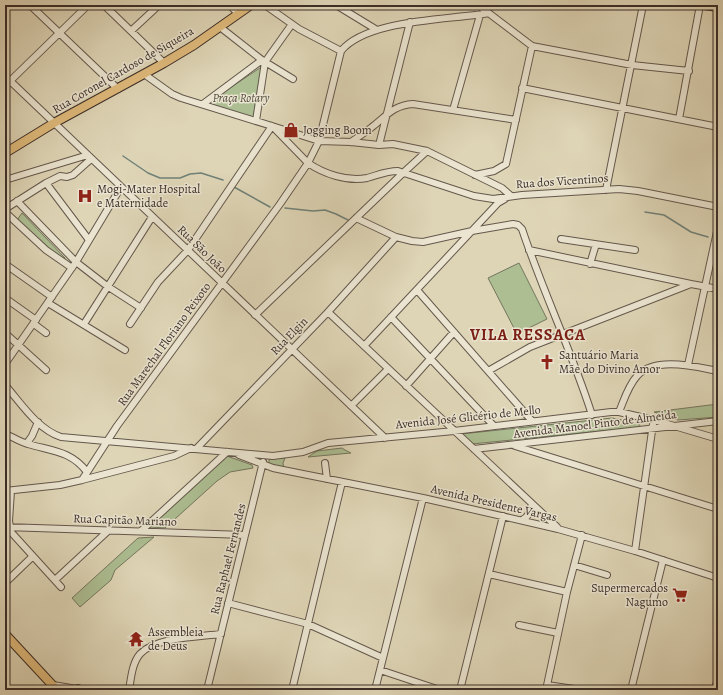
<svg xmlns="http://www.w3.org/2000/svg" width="723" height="695" viewBox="0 0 723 695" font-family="Alegreya,serif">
<rect width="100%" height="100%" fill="#ded5b6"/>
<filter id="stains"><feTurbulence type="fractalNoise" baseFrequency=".005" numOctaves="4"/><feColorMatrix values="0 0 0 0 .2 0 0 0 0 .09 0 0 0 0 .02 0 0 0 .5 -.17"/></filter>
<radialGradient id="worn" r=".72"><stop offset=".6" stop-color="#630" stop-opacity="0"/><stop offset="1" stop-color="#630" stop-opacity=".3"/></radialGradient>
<path fill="#acbe92" stroke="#74765e" d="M495 5H543L542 8 498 7Z
M263 66 253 118 207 103Z
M22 213 65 258 64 261 17 220Z
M519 263 547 319 517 334 488 278Z
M718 404V417L678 420 654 412Z
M612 418 638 423 641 427 472 444 461 434Z
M342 448 345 450 351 453 308 457 317 451Z
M227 456 252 465 253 468 230 472 217 481 165 528 150 527Z
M285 458 283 463 284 469 269 465V459Z
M154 537 115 570 111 580 80 607 72 598 138 538Z"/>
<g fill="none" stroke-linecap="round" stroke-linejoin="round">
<path stroke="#708178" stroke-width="1.5" d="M123 156 148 173 160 178H180L190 174 201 173 223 180
M234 187 270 207
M285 208 313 211 325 210 336 214 348 220
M645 212 664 215 691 232 708 237"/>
<g stroke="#64584c" stroke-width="8">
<path id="minor" d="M30 5 118 89
M104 5 164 63
M230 5 238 14
M265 5 299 29 341 51
M336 5 377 30
M478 5 532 46 632 65 689 71
M220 27 262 60 293 79
M131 31 159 5
M144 74 172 94 181 98 272 126 319 141 351 142 379 145 393 144 427 151 502 188 511 196
M5 76 385 438
M5 86 88 5
M522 88 718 127
M203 104 262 60
M453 110 480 15
M679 119 700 5
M256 121 265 62 292 24
M351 142C358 137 366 132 372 127 386 116 394 105 413 104L516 120
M379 145 410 22
M475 175 494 171 506 164 532 46
M5 180 88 155
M46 183 89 240
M606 190 643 5
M17 201 76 262 107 286 141 308
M5 209 46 183 60 176 67 177 73 175 91 159
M5 212 46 250 72 268
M356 218 396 237 412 241 423 242 472 231 513 224 518 225 522 229C543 292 572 352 592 415
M561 239 635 250
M529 250 691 284
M5 264 52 297
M590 264 596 244
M417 290 532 421
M5 298 36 320
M48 303 125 350
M328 312 557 527
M255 315 403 173 427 151
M391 317 494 426
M34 324 46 333
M84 324 152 217
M130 324 158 282 188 250 272 126 308 163C324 174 348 182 367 178 378 175 386 171 398 171L474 196 493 199 522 195 619 189 638 191 718 207
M5 333 46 370
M364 346 498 203 505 199
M5 364 76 262 121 187
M688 365 718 227
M488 371 530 347 691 284 718 289
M5 385C21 403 37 429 61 437L273 456 303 452 328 443 454 431 611 412H619L654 420 718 439
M406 386 454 332
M351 406 388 369
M619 412C624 400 628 386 637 376 655 356 696 367 718 371
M5 434C13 437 20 442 28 444 52 451 71 451 87 472
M27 443 32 436 38 422
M515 446 718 509
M197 448 328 312 396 237
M474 449 718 421
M239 455 273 468 423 498 558 529 635 551 718 578
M325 463 327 479
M82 480 117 426 280 204 308 163 319 141 341 51C367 19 450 20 489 13
M5 491 60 485 82 480 174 456 191 448
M11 491 9 521 11 532 61 587
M522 520C529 517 530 511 532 504
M5 527 245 535
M141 531 227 452
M635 551 653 424
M574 565 607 575
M489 574 567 592
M55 580 109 530
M5 583 32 557
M228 603 308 624 383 658
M519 625 558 633
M380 670 440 690
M53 685 83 690
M547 685 581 690
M129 690C131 679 132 663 140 654 156 637 198 637 221 634
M207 690 263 462
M292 690 342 482
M375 690 423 498
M460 690 503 516
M546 690 567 592 582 535
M631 690 663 560
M715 690 718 677"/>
</g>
<g stroke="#3c2e29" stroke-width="10">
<path id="major" d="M704 5 718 7
M5 153 54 123 164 63 194 45 251 5
M5 634 57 690
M77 690 78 689"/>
</g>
<use href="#minor" stroke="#eae4d0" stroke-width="6"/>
<use href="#major" stroke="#dfba7b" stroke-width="8"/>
</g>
<defs>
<g id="shop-bare" transform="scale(1.2)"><path d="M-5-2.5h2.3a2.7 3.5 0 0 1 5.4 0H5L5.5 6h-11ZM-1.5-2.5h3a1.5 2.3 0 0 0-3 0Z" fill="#8f2418" stroke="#eae4d0" stroke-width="2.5" paint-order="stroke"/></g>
<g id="hospital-bare" transform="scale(1.2)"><path d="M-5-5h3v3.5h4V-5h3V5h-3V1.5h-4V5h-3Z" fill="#8f2418" stroke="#eae4d0" stroke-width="2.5" paint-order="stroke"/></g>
<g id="church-bare" transform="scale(1.2)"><path d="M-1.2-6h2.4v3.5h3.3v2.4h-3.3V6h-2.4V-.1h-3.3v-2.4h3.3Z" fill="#8f2418" stroke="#eae4d0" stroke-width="2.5" paint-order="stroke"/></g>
<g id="supermarket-bare" transform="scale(1.2)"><path d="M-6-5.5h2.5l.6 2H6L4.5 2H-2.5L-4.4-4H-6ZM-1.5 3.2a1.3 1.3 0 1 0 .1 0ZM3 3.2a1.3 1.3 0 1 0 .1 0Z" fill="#8f2418" stroke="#eae4d0" stroke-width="2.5" paint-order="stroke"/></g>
<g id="temple-bare" transform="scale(1.2)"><path d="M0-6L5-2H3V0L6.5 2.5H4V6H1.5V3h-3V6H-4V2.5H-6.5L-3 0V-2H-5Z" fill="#8f2418" stroke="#eae4d0" stroke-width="2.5" paint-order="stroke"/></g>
</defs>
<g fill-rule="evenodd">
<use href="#shop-bare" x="291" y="130"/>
<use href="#hospital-bare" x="85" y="196"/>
<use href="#church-bare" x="547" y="362"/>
<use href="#supermarket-bare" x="680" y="595"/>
<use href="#temple-bare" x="136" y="639"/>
</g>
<g text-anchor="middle" stroke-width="3" stroke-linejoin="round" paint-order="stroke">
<g font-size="12" fill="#3c2e29" stroke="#eae4d0">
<text transform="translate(123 70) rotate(-30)" y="4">Rua Coronel Cardoso de Siqueira</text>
<text transform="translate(562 181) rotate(-4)" y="4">Rua dos Vicentinos</text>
<text transform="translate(202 249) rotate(44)" y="4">Rua São João</text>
<text transform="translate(289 336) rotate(-46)" y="4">Rua Elgin</text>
<text transform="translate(164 344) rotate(-54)" y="4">Rua Marechal Floriano Peixoto</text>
<text transform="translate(468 417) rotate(-6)" y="4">Avenida José Glicério de Mello</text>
<text transform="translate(595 424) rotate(-7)" y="4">Avenida Manoel Pinto de Almeida</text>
<text transform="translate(494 503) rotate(13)" y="4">Avenida Presidente Vargas</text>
<text transform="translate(125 520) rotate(2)" y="4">Rua Capitão Mariano</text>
<text transform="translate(228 559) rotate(-76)" y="4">Rua Raphael Fernandes</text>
</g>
<g font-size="12" font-style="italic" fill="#524b3e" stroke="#eae4d0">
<text x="241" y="102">Praça Rotary</text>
</g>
<g font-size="12" fill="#3c2e29" stroke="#eae4d0" text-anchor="start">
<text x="303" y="134">Jogging Boom</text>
<text x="97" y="193">Mogi-Mater Hospital<tspan x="97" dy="14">e Maternidade</tspan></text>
<text x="559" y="359">Santuário Maria<tspan x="559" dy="14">Mãe do Divino Amor</tspan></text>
<text x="668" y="592" text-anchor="end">Supermercados<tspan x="668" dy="14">Nagumo</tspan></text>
<text x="148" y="636">Assembleia<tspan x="148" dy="14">de Deus</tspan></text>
</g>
<g font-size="16" font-weight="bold" letter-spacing="1" fill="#7a1f14" stroke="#eae4d0">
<text x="528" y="340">VILA RESSACA</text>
</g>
</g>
<rect width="723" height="695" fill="none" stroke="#ded5b6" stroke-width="20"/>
<rect x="6" y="6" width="711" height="683" fill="none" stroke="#3c2e29" stroke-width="2"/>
<rect x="10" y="10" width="703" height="675" fill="none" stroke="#3c2e29"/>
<rect width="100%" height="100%" filter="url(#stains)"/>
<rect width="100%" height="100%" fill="url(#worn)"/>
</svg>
